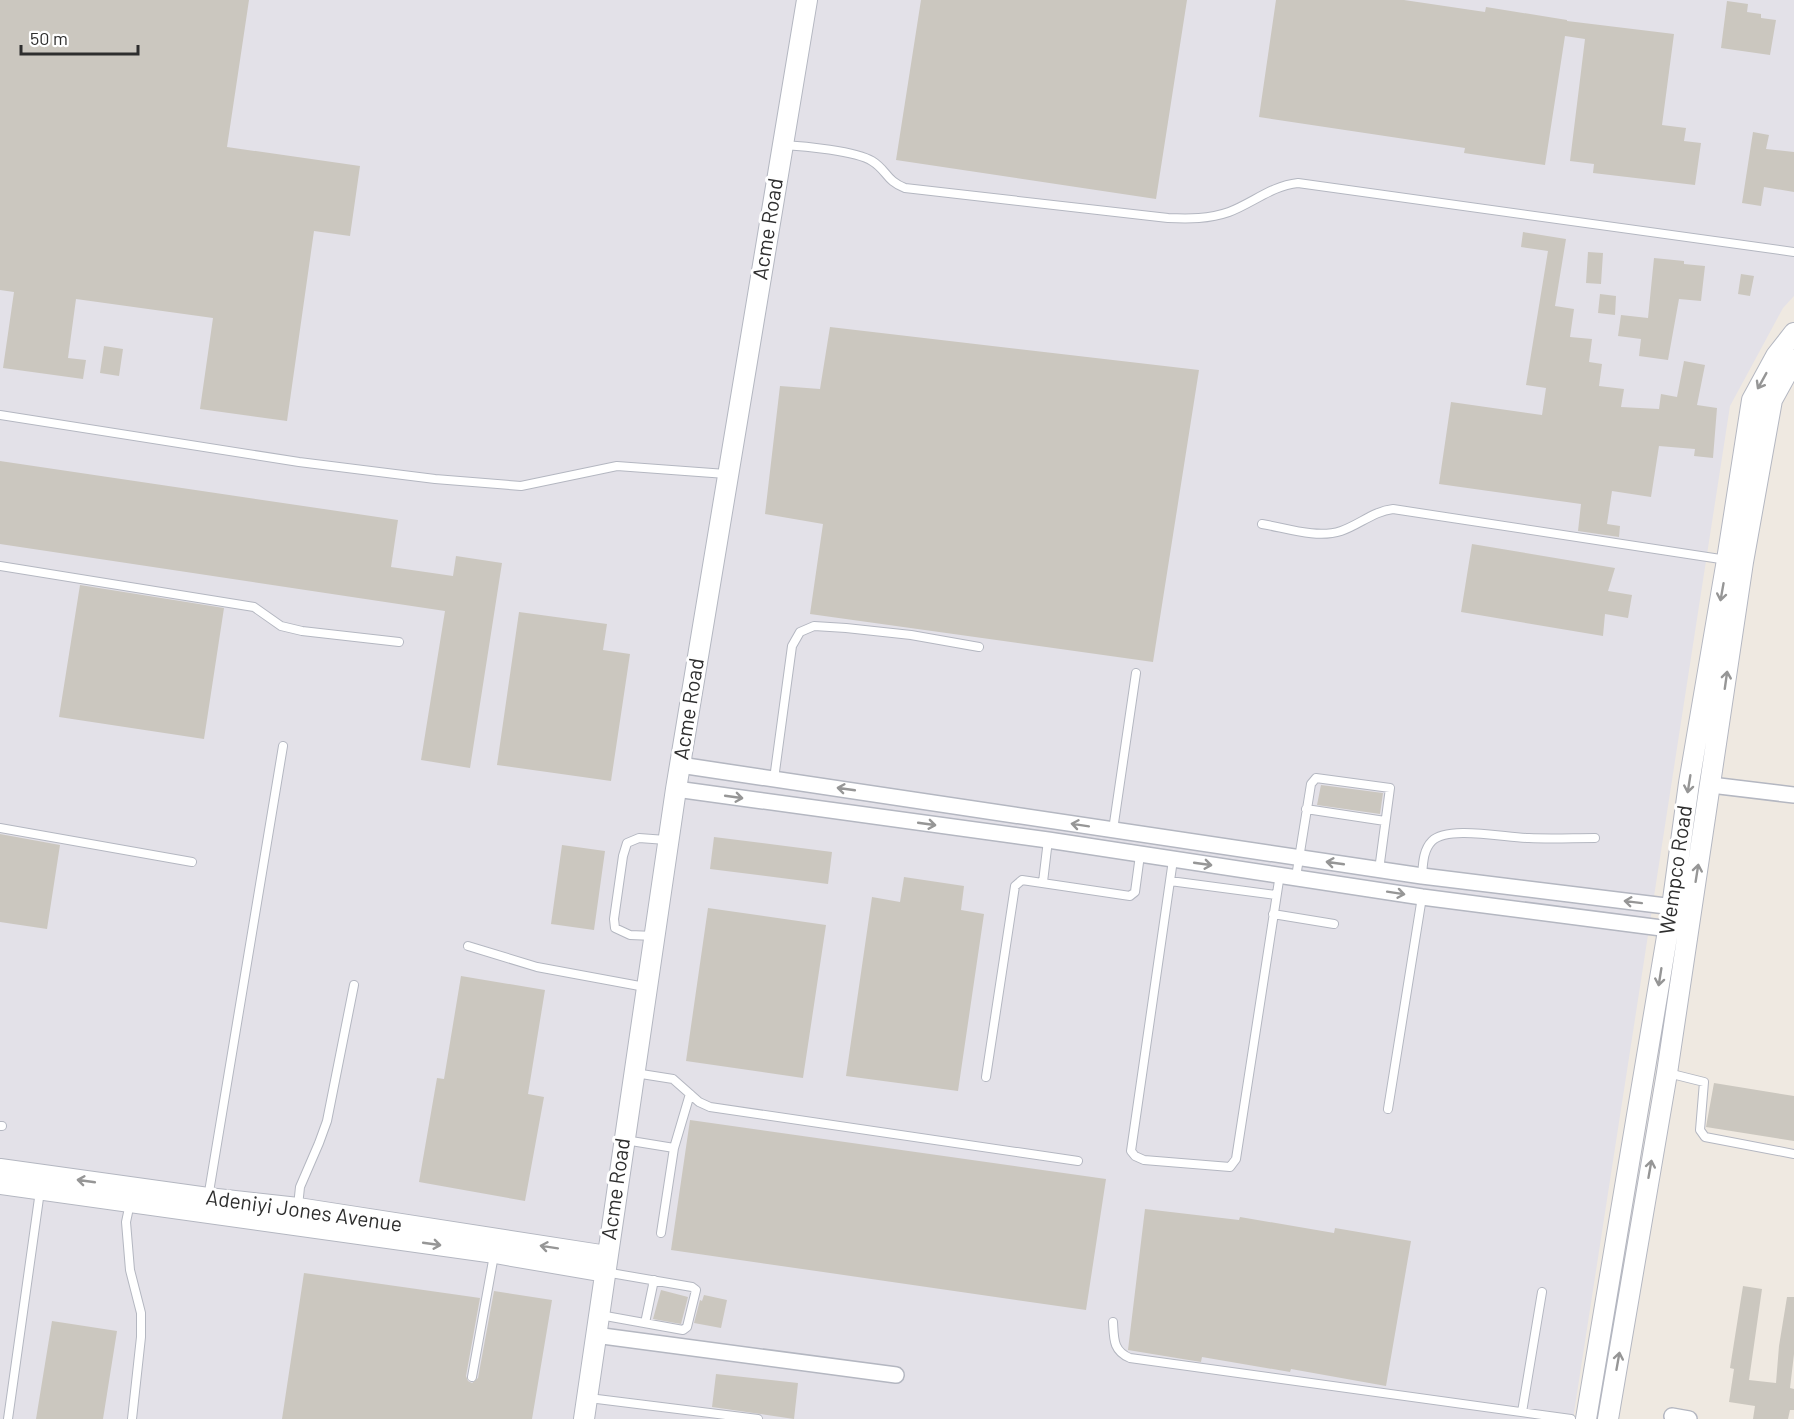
<svg xmlns="http://www.w3.org/2000/svg" width="1794" height="1419" viewBox="0 0 1794 1419" font-family="Barlow,sans-serif">
<rect width="100%" height="100%" fill="#efe9e1"/>
<path fill="#e3e1e8" d="M0 0H1794V296L1783 308 1730 406 1573 1419H0Z"/>
<path fill="#cbc7bf" d="M0 0H249L227 147 360 166 350 236 314 231 287 421 200 409 213 318 76 299 68 358 86 360 83 379 3 368 14 292 0 290Z
M921 0H1187L1156 199 896 160Z
M1276 0H1404L1485 12 1486 7 1567 20V21L1674 34 1662 125 1686 128 1684 141 1701 143 1695 185 1593 173 1594 164 1570 161 1585 39 1565 36 1545 165 1464 153 1465 148 1259 117Z
M1727 1 1748 4 1747 12 1761 14V18L1776 20 1770 55 1721 48Z
M1753 132 1769 135 1766 149 1794 152V192L1764 187 1761 206 1742 203Z
M1523 232 1566 239 1555 306 1574 309 1570 337 1592 339 1589 362 1602 364 1599 386 1624 389 1621 407 1659 409 1661 394 1677 397 1684 361 1705 365 1697 405 1717 408 1713 458 1694 456 1695 449 1659 446 1651 497 1612 491 1607 524 1620 526 1619 537 1578 531 1581 504 1439 484 1451 402 1542 415 1546 388 1526 385 1548 251 1521 247Z
M1588 252 1603 253 1601 284 1586 283Z
M1654 258 1684 261V264L1705 266 1701 301 1679 299 1668 360 1639 356 1641 339 1618 336 1621 315 1648 318Z
M1741 274 1754 276 1750 296 1738 294Z
M1600 294 1616 296 1615 315 1598 313Z
M830 327 1199 370 1153 662 810 614 823 524 765 514 780 386 820 389Z
M104 346 123 349 119 376 100 373Z
M0 461 398 520 391 567 453 576 456 556 502 563 470 768 421 760 445 611 0 544Z
M1472 544 1615 568 1608 591 1632 595 1628 618 1605 614 1603 636 1461 612Z
M80 585 224 608 204 739 59 717Z
M519 612 607 624 603 650 630 654 611 781 497 765Z
M1321 785 1383 793 1380 814 1317 805Z
M0 834 60 845 47 929 0 922Z
M714 837 832 852 828 884 710 869Z
M562 845 605 851 594 930 551 924Z
M904 877 964 886 961 910 984 914 958 1091 846 1076 872 897 900 902Z
M708 908 826 925 803 1078 686 1061Z
M461 976 545 990 528 1094 544 1097 525 1201 419 1182 437 1078 444 1079Z
M1714 1083 1794 1096V1141L1706 1127Z
M690 1120 1106 1179 1086 1310 671 1250Z
M1145 1209 1239 1220 1240 1217 1334 1233 1335 1228 1411 1241 1386 1386 1291 1369 1290 1372 1202 1357 1201 1362 1128 1350Z
M304 1273 480 1298 466 1376 468 1381 472 1383 478 1378 494 1291 552 1300 532 1419H282Z
M1743 1286 1762 1289 1749 1380 1776 1383 1779 1346 1787 1297H1794V1354L1790 1388 1794 1389V1410H1790L1788 1419H1753L1755 1406 1729 1402 1734 1369 1730 1368Z
M661 1290 688 1297 681 1324 653 1319Z
M704 1295 727 1300 721 1328 694 1323 700 1300 702 1301Z
M52 1321 117 1331 103 1419H36Z
M716 1374 798 1383 794 1419 712 1407Z"/>
<g fill="none" stroke-linecap="round" stroke-linejoin="round">
<g stroke="#b4b7c1" stroke-width="10">
<path id="service" d="M784 145C804 146 856 151 872 161 887 170 886 181 905 188L1168 218C1189 219 1209 219 1229 212 1253 203 1271 186 1298 183L1794 252
M0 415 299 462 435 479 521 486 617 466 726 474
M1262 524C1286 528 1317 539 1341 531 1359 525 1374 511 1393 509L1727 560
M0 566 254 607 281 626 302 631 399 642
M774 779 792 646 800 632 814 626 846 628 911 635 979 647
M1306 809 1385 821
M0 828 192 862
M1113 830 1136 673
M1173 860 1131 1151 1135 1156 1144 1160 1230 1167 1236 1159 1280 874
M1422 876C1423 864 1423 850 1432 841 1448 825 1507 838 1529 838 1551 839 1573 838 1595 838
M1296 877 1311 784 1316 778 1390 788 1379 870
M1170 881 1276 895
M1043 882 1048 840
M1273 914 1334 924
M654 936 630 935 615 928 614 919 623 856 627 843 639 838 666 840
M468 946 537 967 645 987
M635 1073 673 1079 699 1102 710 1107 1078 1161
M1668 1073 1704 1082 1700 1130 1705 1137 1794 1154
M986 1077 1015 886 1022 880 1130 896 1135 892 1140 855
M1388 1109 1422 897
M0 1126H2
M625 1140 674 1148
M208 1198 283 746
M130 1203 126 1222 130 1270 141 1313V1337L132 1419
M298 1206 300 1187 319 1143 327 1121 354 985
M661 1233 674 1148 690 1094
M600 1315 683 1330 687 1327 696 1290 692 1287 605 1272
M1113 1322C1114 1339 1113 1351 1130 1358L1571 1419
M645 1323 654 1280
M472 1377 494 1255
M589 1398 758 1419
M1522 1412 1542 1292
M8 1419 40 1191"/>
</g>
<g stroke="#b4b7c1" stroke-width="18">
<path id="minor" d="M680 765 1422 876 1682 908
M1711 785 1794 795
M676 789 1048 840 1422 897 1677 930
M595 1335 896 1375
M1672 1416 1689 1419"/>
</g>
<g stroke="#b4b7c1" stroke-width="22">
<path id="tertiary" d="M0 1169 208 1198 298 1208 607 1256
M0 1184 495 1253 605 1272
M584 1419 676 789 807 0
M1586 1419 1672 907 1689 783 1727 560 1752 400 1776 356 1794 333
M1608 1419 1667 1073 1743 562 1772 400 1794 360"/>
</g>
<use href="#service" stroke="#fff" stroke-width="8"/>
<use href="#minor" stroke="#fff" stroke-width="15"/>
<use href="#tertiary" stroke="#fff" stroke-width="20"/>
</g>
<defs><path id="oneway-shaft" d="M-6 0H5M1.5-3L5.5 0L1.5 3" fill="none" stroke-width="1.6" stroke-linecap="round" stroke-linejoin="round" transform="scale(1.5)"/></defs>
<g stroke="#969696">
<use href="#oneway-shaft" transform="translate(1762 381) rotate(119)"/>
<use href="#oneway-shaft" transform="translate(1722 592) rotate(100)"/>
<use href="#oneway-shaft" transform="translate(1726 680) rotate(-82)"/>
<use href="#oneway-shaft" transform="translate(1689 784) rotate(99)"/>
<use href="#oneway-shaft" transform="translate(846 789) rotate(-172)"/>
<use href="#oneway-shaft" transform="translate(734 797) rotate(8)"/>
<use href="#oneway-shaft" transform="translate(927 824) rotate(8)"/>
<use href="#oneway-shaft" transform="translate(1080 825) rotate(-171)"/>
<use href="#oneway-shaft" transform="translate(1335 863) rotate(-172)"/>
<use href="#oneway-shaft" transform="translate(1203 864) rotate(8)"/>
<use href="#oneway-shaft" transform="translate(1697 873) rotate(-81)"/>
<use href="#oneway-shaft" transform="translate(1396 893) rotate(9)"/>
<use href="#oneway-shaft" transform="translate(1633 902) rotate(-173)"/>
<use href="#oneway-shaft" transform="translate(1660 977) rotate(99)"/>
<use href="#oneway-shaft" transform="translate(1650 1169) rotate(-80)"/>
<use href="#oneway-shaft" transform="translate(86 1181) rotate(-172)"/>
<use href="#oneway-shaft" transform="translate(432 1244) rotate(8)"/>
<use href="#oneway-shaft" transform="translate(549 1247) rotate(-171)"/>
<use href="#oneway-shaft" transform="translate(1618 1361) rotate(-80)"/>
</g>
<g text-anchor="middle" stroke-width="6" stroke-linejoin="round" paint-order="stroke">
<g font-size="21" fill="#2e2e2e" stroke="#fff">
<text transform="translate(768 229) rotate(-81)" y="7">Acme Road</text>
<text transform="translate(689 709) rotate(-81)" y="7">Acme Road</text>
<text transform="translate(1676 870) rotate(-82)" y="7">Wempco Road</text>
<text transform="translate(616 1189) rotate(-82)" y="7">Acme Road</text>
<text transform="translate(304 1211) rotate(8)" y="7">Adeniyi Jones Avenue</text>
</g>
</g>
<path d="M21 45v9h117v-9" fill="none" stroke="#2e2e2e" stroke-width="3"/>
<text x="30" y="45" font-size="18" fill="#2e2e2e" stroke="#ffffff" stroke-width="4.5" paint-order="stroke">50 m</text>
</svg>
